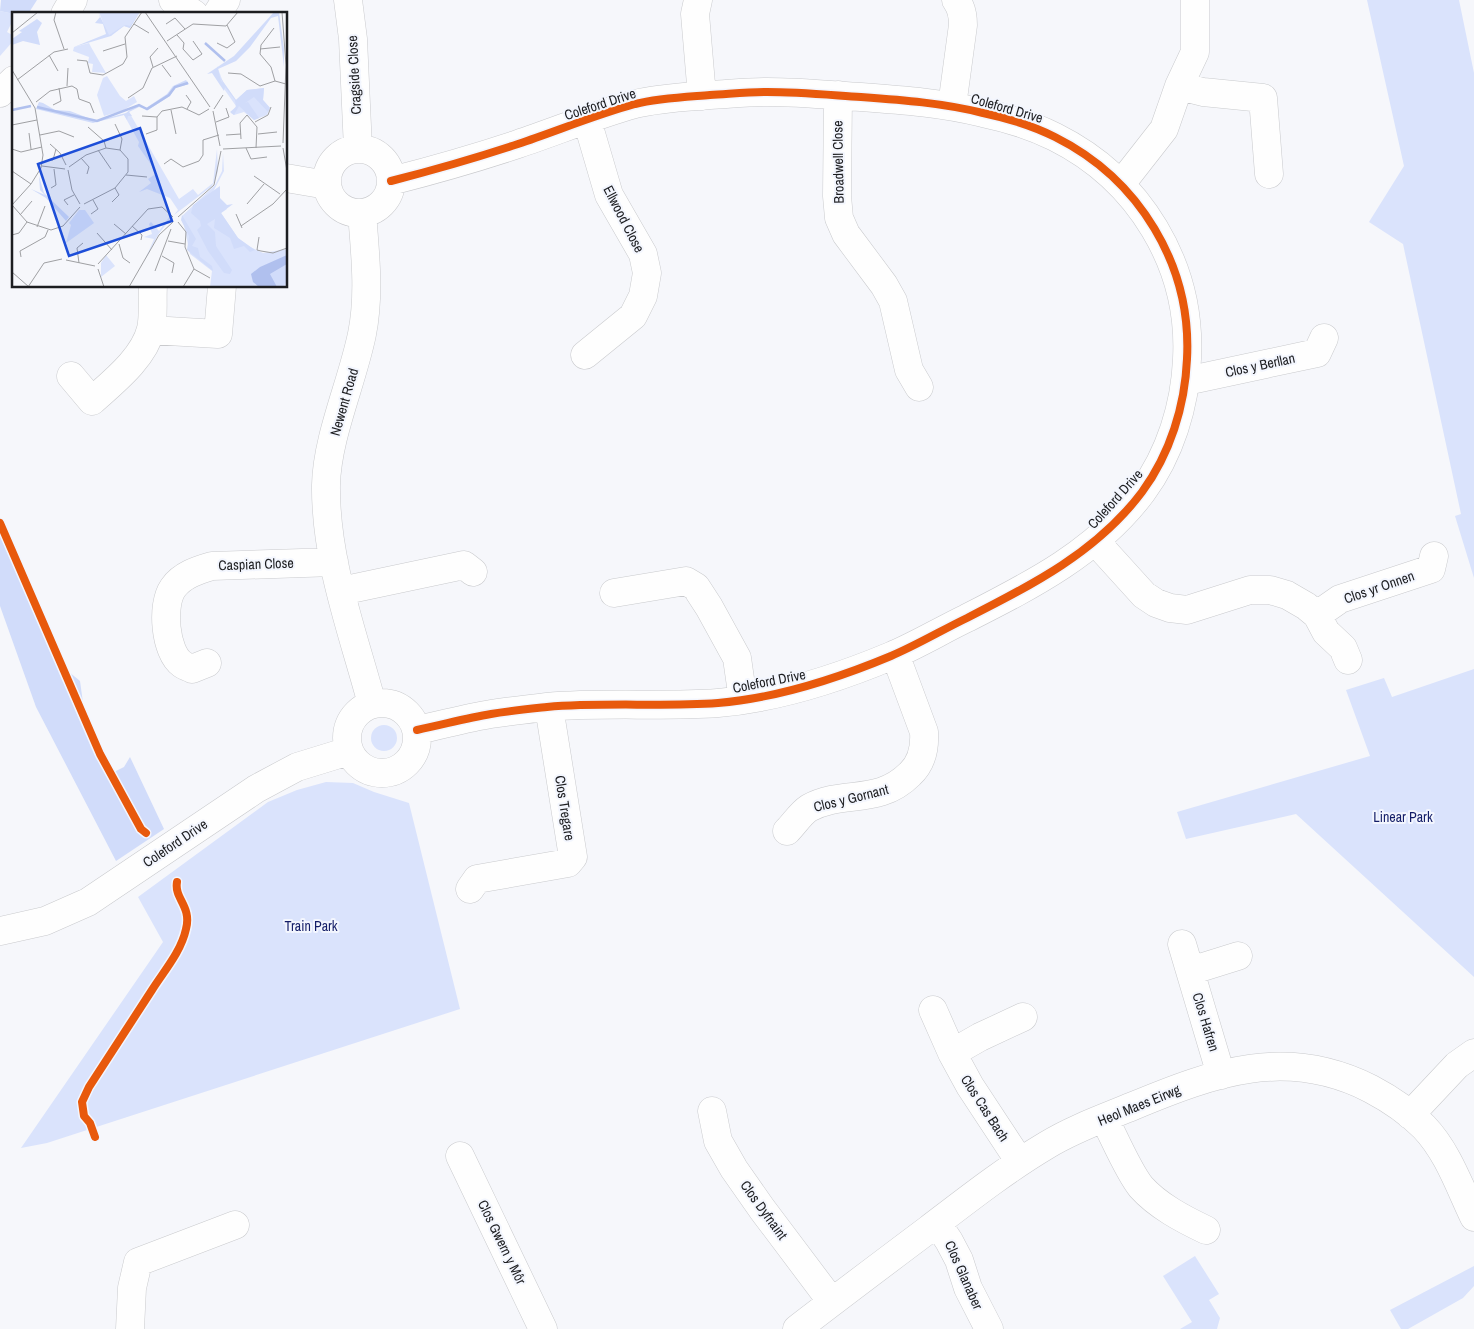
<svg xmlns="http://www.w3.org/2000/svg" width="1474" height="1329" viewBox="0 0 1474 1329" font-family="'Archivo Narrow',sans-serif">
<rect width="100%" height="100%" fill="#f6f7fb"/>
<path fill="#dae3fc" d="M1367 0H1459L1474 73V578L1455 516 1461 514 1403 244 1369 222 1404 166Z
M0 11 14 14V25L11 24 7 32 14 36V40L0 56Z
M1474 669V977L1296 814 1186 839 1177 812 1370 756 1346 690 1384 678 1392 697Z
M371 738a13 13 0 1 1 26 0a13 13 0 1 1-26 0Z
M326 782 353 783 374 792 409 803 460 1009 47 1143 21 1148 163 942 138 897 268 802 297 790Z
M1195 1256 1219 1294 1209 1300 1220 1318 1217 1329H1180L1192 1322 1163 1276Z
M1474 1266V1286L1463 1298 1408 1329H1401L1390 1310Z"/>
<path fill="#d1dcfa" d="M1 0H37L28 14H14L0 11Z
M0 528 58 663 80 681 87 732 108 775 124 767 130 757 164 829 116 861 36 707 0 606Z"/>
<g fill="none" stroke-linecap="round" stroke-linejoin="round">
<g stroke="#c9cacd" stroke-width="29">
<path id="minor" d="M173 0 194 14
M348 0 353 39 358 149
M698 0 695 14 702 96
M65 14 73 0
M217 14 226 0
M1179 86 1203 92 1263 98 1269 174
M0 93 14 80
M838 95 837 196 839 218 846 234 884 285 893 301 909 370 919 387
M952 106 963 25C963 16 962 8 956 0
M327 181a32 32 0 1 1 64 0a32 32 0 1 1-64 0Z
M286 178 327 185
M391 181C434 170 476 158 518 144 557 131 595 115 635 104 659 98 685 97 710 95 729 94 748 92 767 92 798 92 830 95 861 97 902 100 943 103 983 113 1007 118 1033 126 1055 137 1139 179 1192 265 1187 359 1185 406 1170 454 1142 492 1097 552 1032 585 967 618 942 630 917 645 891 656 836 679 778 698 718 703 661 707 604 702 547 707 529 709 510 711 491 714 466 718 442 725 417 730
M1121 184 1164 129 1179 86 1195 52V0
M362 213C365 252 370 294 362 334 352 383 327 437 326 485 325 560 353 633 372 704
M151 330 218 334 222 286
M585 355 633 316 643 296 647 273 643 254 609 195 587 120
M71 376 92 401C113 382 144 358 151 329 154 316 152 300 153 286
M1186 381 1317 353 1324 338
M1095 541 1144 595 1156 603 1170 608 1187 610 1250 590H1270L1287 595 1306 606 1317 615 1326 632 1343 648 1348 660
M341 591 464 565 473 572
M614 593 686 581 696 587 709 607 737 658 743 700
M1317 615 1340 599 1431 569 1434 556
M207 663 192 669C189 667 184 666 182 664 165 652 161 605 173 588 182 575 198 570 212 566L334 562
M347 738a35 35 0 1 1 70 0a35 35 0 1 1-70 0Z
M787 831C794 824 801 813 809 808 844 789 878 806 910 774 922 763 925 748 924 732L895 654
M470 889 477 879 568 863 573 857 549 707
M0 931 45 921 88 902 256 789 297 767 349 751
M1182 944 1221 1075
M1190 971 1238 956
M933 1010 952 1053 970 1086 1020 1162
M952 1053 980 1037 1023 1017
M712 1111 718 1141 734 1169 762 1209 832 1302
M1410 1115 1457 1065 1474 1053
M1104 1118C1114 1137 1128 1171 1141 1187 1158 1206 1183 1219 1206 1230
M460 1156 543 1329
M937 1223 949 1241 959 1260 968 1288 989 1329
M130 1329 132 1288 138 1262 235 1225
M797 1329C841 1295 885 1262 929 1229 967 1200 1005 1170 1047 1145 1073 1129 1104 1118 1133 1106 1215 1072 1287 1046 1371 1089 1390 1099 1409 1112 1424 1127 1448 1152 1460 1188 1474 1217"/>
</g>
<use href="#minor" stroke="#fefefe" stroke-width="28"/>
<g stroke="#f3f6fe" stroke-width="11">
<path id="cycleway" d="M391 181C434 170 476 158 518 144 557 131 595 115 635 104 659 98 685 97 710 95 729 94 748 92 767 92 798 92 830 95 861 97 902 100 943 103 983 113 1007 118 1033 126 1055 137 1139 179 1192 265 1187 359 1185 406 1170 454 1142 492 1097 552 1032 585 967 618 942 630 917 645 891 656 836 679 778 698 718 703 661 707 604 702 547 707 529 709 510 711 491 714 466 718 442 725 417 730
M0 523 100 754 141 829 146 833
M95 1137 90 1123 84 1116 82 1102 89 1087C110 1055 131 1022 152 990 164 971 181 952 186 929 192 906 174 899 177 882"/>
</g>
<use href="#cycleway" stroke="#e8590c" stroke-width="8"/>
</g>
<g text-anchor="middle" stroke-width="4" stroke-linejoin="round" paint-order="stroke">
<g font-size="14" fill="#1c1d20" stroke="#f3f6fe">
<text transform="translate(354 75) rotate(-93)" y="5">Cragside Close</text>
<text transform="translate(600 104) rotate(-18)" y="5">Coleford Drive</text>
<text transform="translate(1007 108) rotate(16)" y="5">Coleford Drive</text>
<text transform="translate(838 162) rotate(-91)" y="5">Broadwell Close</text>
<text transform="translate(624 219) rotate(63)" y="5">Ellwood Close</text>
<text transform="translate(1260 365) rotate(-12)" y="5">Clos y Berllan</text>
<text transform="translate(344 402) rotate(-74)" y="5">Newent Road</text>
<text transform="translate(1115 499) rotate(-48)" y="5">Coleford Drive</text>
<text transform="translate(256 564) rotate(-2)" y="5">Caspian Close</text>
<text transform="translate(1379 587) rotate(-19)" y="5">Clos yr Onnen</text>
<text transform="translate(769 681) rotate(-11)" y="5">Coleford Drive</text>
<text transform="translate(851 798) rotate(-14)" y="5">Clos y Gornant</text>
<text transform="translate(565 808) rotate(81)" y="5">Clos Tregare</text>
<text transform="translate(175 843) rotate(-34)" y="5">Coleford Drive</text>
<text transform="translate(1206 1022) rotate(73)" y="5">Clos Hafren</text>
<text transform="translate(1139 1105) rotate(-22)" y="5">Heol Maes Eirwg</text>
<text transform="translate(985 1108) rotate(57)" y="5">Clos Cas Bach</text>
<text transform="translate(764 1210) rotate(54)" y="5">Clos Dyfnaint</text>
<text transform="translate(502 1242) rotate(64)" y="5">Clos Gwern y Môr</text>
<text transform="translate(964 1275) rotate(66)" y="5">Clos Glanaber</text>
</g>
<g font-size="14" fill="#141e68" stroke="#f3f6fe">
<text x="1403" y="822">Linear Park</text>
<text x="311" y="931">Train Park</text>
</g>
</g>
<g transform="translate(12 12)">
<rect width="275" height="275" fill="#f6f7fb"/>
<path d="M87 0H128L118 16 112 14 96 24ZM77 31 79 35 94 61 80 60 81 52 76 51 77 45 61 39 62 35ZM205 54 211 70 224 88 235 78 252 76 251 88 258 96 255 103 242 108 232 100 222 103 219 101 224 94 205 67ZM95 64 108 84 114 89 122 84 125 90 110 99 92 104 85 83 91 66ZM117 100 167 187 181 177 186 183 201 171 205 137 206 159 203 169 199 175 162 203 166 198 158 186 135 177 127 180 139 171 136 167 145 161 126 134 127 130 112 103ZM211 141 212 159 201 180 215 197 209 201 226 226 238 235 251 241 275 237V275H198L200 259 178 242 170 204 203 173 210 159ZM67 198H73L82 211 54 231 59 213 57 211ZM158 204V207L146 223 132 250 142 227 132 225 140 222 137 212 139 210 147 219ZM94 243 103 254 89 265V251Z" fill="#dae3fc"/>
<path d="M86 0 97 23 111 14 114 13 118 14 125 4 118 16 112 14 99 24 62 35 94 22 91 12 83 11 88 5ZM262 0H267L272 37V55L266 4 259 6 238 35 224 49 206 57 209 69 211 71 208 65 224 88 235 78 252 76 251 88 258 96 256 100 242 85 233 91 236 90 247 106 242 108 227 94 222 103 218 100 224 95 223 88 213 75 212 79 200 61 195 62 222 44ZM25 7 30 11 25 20 28 33 11 29 0 33V27L10 20 7 19ZM174 68 177 72 162 76 158 84 136 98 127 95 117 100 120 104H116L115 108 112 103 81 111 24 97 27 90 31 91 43 98 58 99 84 109 114 101 124 93 134 96 155 82 161 74ZM27 164 32 181 57 205 54 209 34 186 19 177 33 183 28 178ZM208 174V186L215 193 221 192 209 201 226 226 243 238 238 240 232 234 222 237 218 226 202 216 203 207 195 212 203 220 204 234 220 258 218 262 212 261 196 239 185 218 189 214 188 209 179 201 181 193ZM170 203 184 227 180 234 186 236 188 245 200 254 201 259 175 238 177 224 169 208ZM275 252V269L271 275H264L258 262Z" fill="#d1dcfa"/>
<path d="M275 243V252L258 262 265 275H247L241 270 239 262 248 255Z" fill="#b0c0ee"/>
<path fill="none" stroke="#b0c0ee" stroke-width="2.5" d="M193 31 213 49M25 95 85 109 127 93 135 97 157 83 163 75 176 71M0 98 19 94"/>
<path fill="none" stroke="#9fa0a3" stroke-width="1" d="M44 0 42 8 52 37M133 0 198 95M270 0 274 53 271 131M122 12 137 21M154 12 163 6 173 17M262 16 249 33 248 42 259 55 263 69 274 72M0 21 26 0M165 23 172 31 171 37 181 48 190 42 181 29M155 29 181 12 214 14 226 0M205 31 215 36 223 30 215 13M248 37 268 35M91 39 113 32M37 43 46 59M65 48 75 49 78 61 91 63 111 52 115 45 113 25 130 0M150 53 159 65M141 55 138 45 146 36M0 58 23 96 31 143 29 156 19 172 0 193M216 61 229 62 248 74 263 69M5 68 42 40 56 37M55 74 56 56M174 83 179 90 175 97M116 86 131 76 140 56 165 44M24 90 38 79 60 74 65 77 67 87 78 91 82 101M41 93 49 89 47 76M202 97 211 83M159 98 164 122M201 99 208 134M130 104 145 105M204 110 217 105 214 96M243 110 256 103 259 95M103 112 110 127 108 138M0 113 25 108M76 115 92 129 94 136M17 121 19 137M134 122 145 118V105L150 99 170 95 187 103 197 97M246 122 265 120M28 123 47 119 62 125M214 123 229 122M229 127 228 111 235 103 245 115 244 136M38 132 48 141 54 153M234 136 239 147 255 145M271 136 275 159M0 137 9 140 30 135M211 137 269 134M86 138 99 157M69 146 77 155 75 162M36 148H41L44 137M152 152 159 147 171 155 187 149 191 143V128L207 123M30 154 53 157M57 155 74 143 94 136 108 138 116 147V160L103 176 72 192M56 158 60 178 68 192M0 159 19 172M114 163 135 165M242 164 268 182M39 176 44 173 42 157M100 190 107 183 103 176M235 192 252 172M0 193 15 210 39 218 51 214 68 195M56 193 52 188 62 183M79 202 86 197 81 188M224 202 230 216M8 203 20 189M166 205 202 173 209 139M166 210 174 220 173 235 182 257M102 212 114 222M120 214 130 223 129 228M229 214 261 192 275 177M25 215 33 194M85 221 100 238M0 223 7 221 15 210M247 225 245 238 249 239 261 241 275 236M156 229 173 232M107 232 111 246 118 251M150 244 162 251 160 261M9 245 8 239 33 225 36 218M54 248 83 254M67 251 65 236 71 231M86 252 136 197 150 195 161 205M86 257 92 275M182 257 198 266M143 259 159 217M0 260 17 275M16 275 32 251 50 247M117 275 147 223 161 210M171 275 182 257"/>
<path fill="#1d4ed8" fill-opacity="0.15" stroke="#1d4ed8" stroke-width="2.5" d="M128 116 160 209 57 244 26 152Z"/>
<rect width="275" height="275" fill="none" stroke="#1c1d20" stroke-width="2.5"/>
</g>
</svg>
